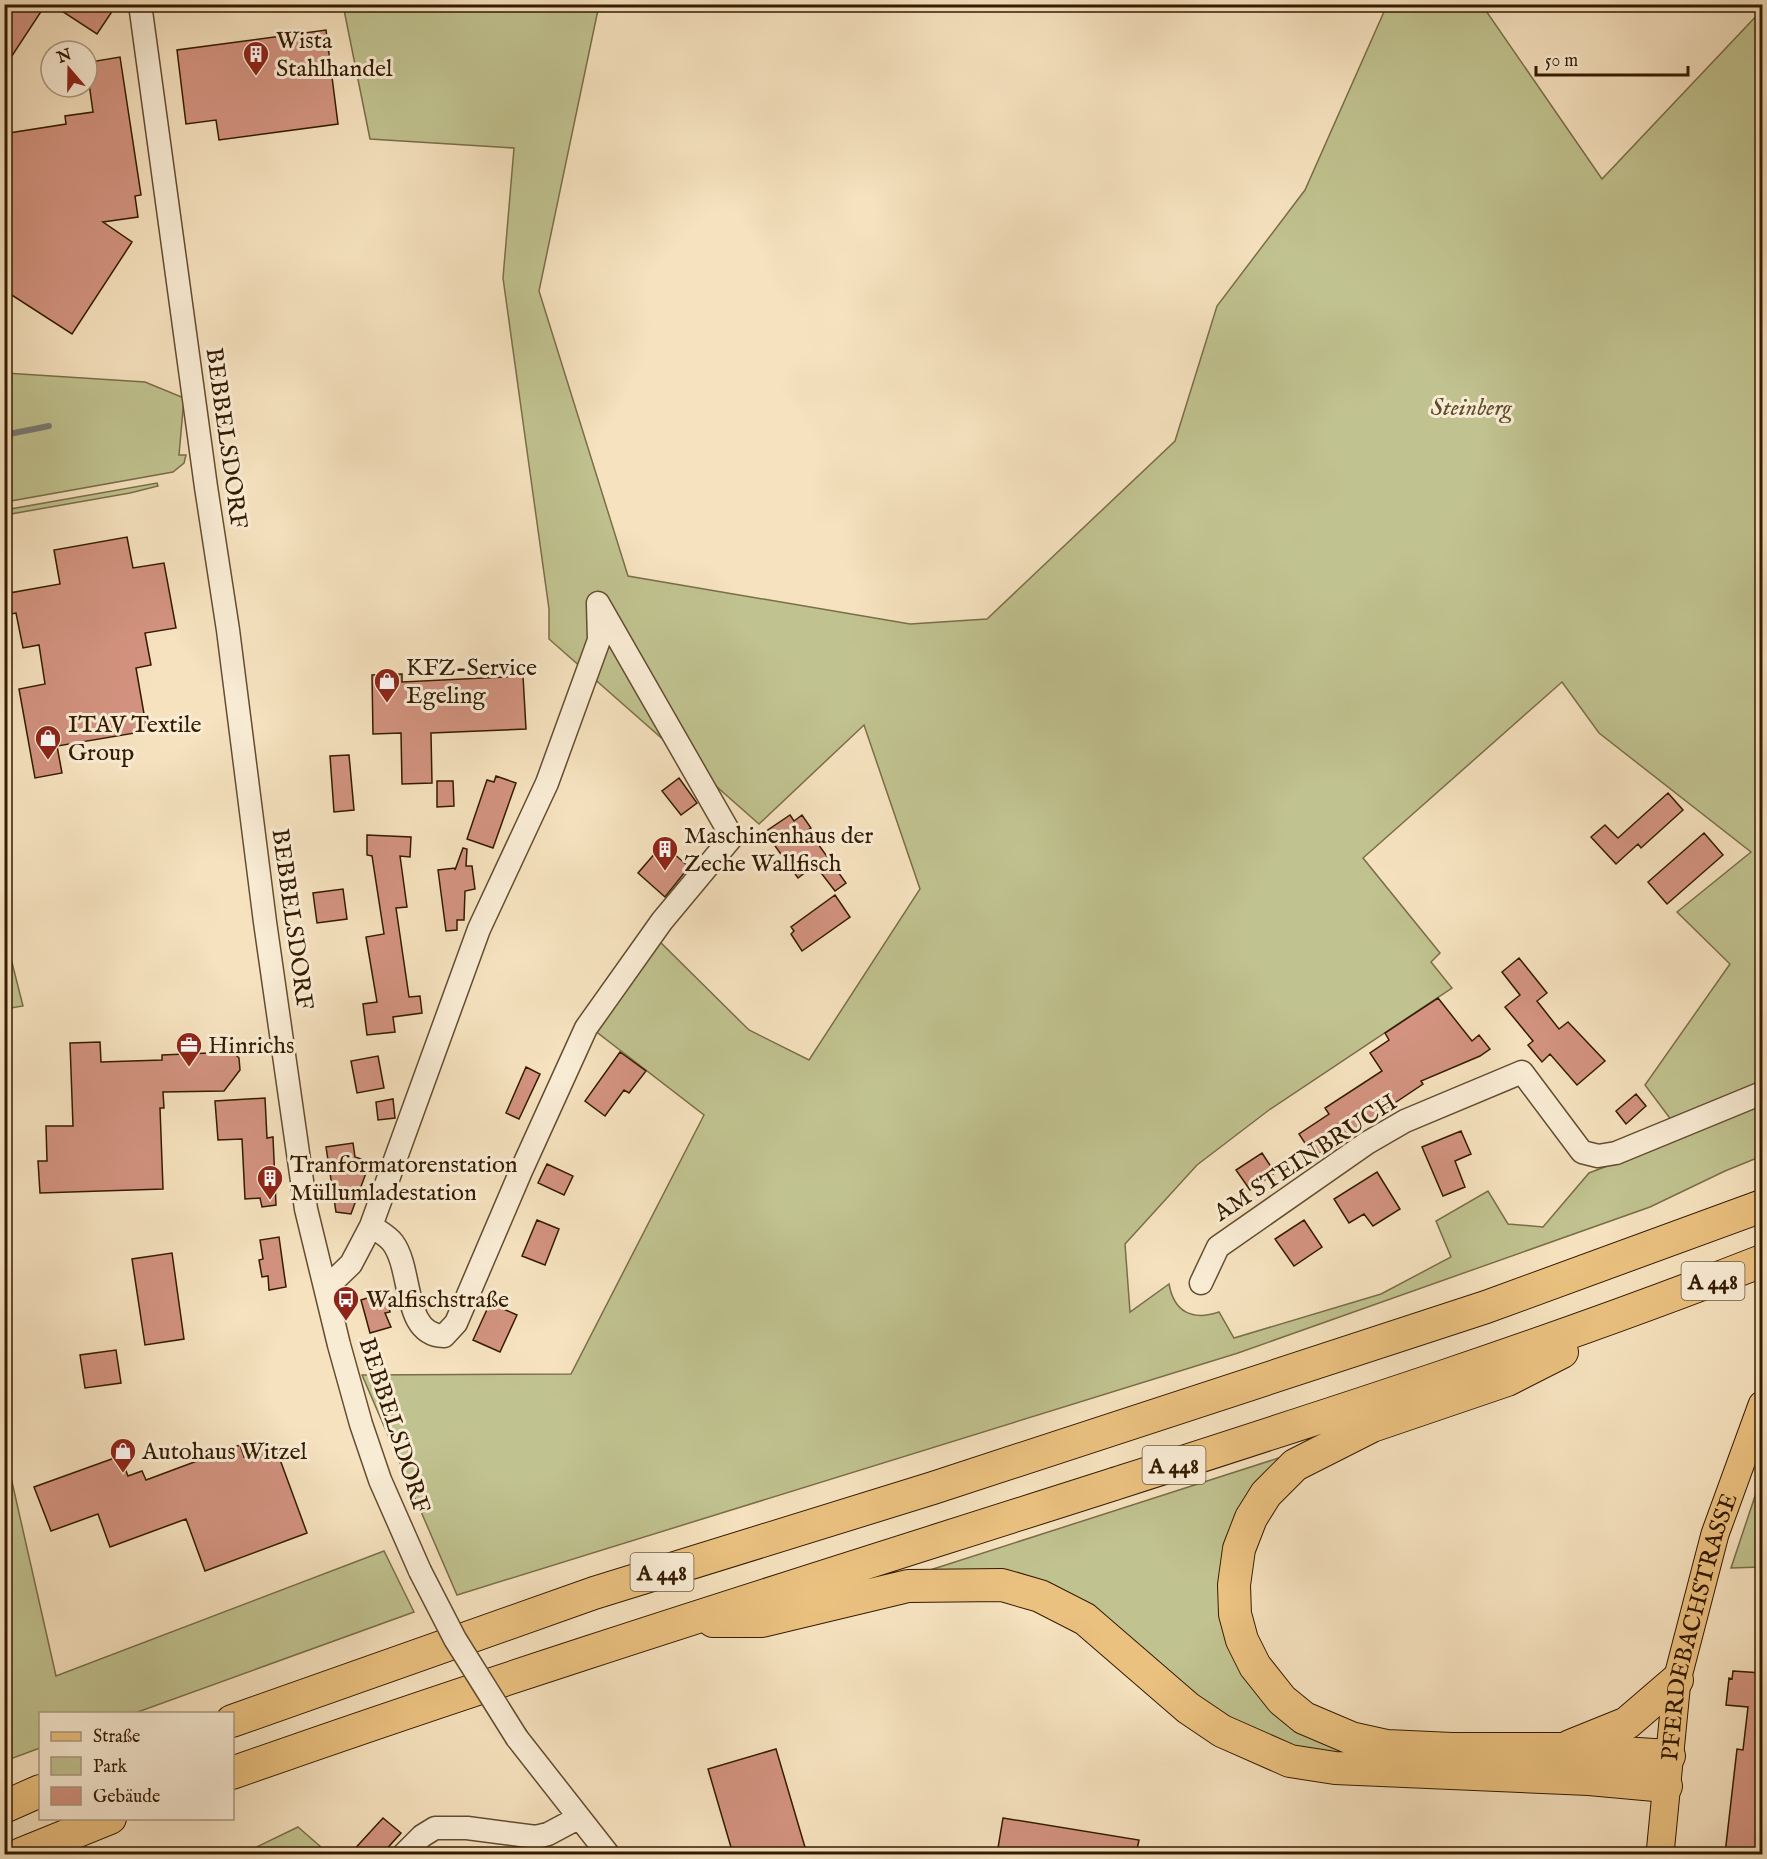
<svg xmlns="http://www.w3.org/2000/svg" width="1767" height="1859" viewBox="0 0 1767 1859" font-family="'IM FELL English',serif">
<rect width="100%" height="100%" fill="#f6e2bf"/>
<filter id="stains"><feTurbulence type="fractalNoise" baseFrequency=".00333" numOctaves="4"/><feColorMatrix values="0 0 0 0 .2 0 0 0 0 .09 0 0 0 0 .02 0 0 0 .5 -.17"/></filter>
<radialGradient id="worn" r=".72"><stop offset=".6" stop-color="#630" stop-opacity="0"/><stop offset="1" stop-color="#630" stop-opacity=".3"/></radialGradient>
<path fill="#c0c28f" stroke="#7a6e48" stroke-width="1.5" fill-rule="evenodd" d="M343 5H599L539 291 628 576 910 624 987 619 1175 441 1217 306 1305 190 1387 5H1482L1602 179 1762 10V1156L1725 1171 1650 1207 1238 1353 457 1595 362 1375 571 1374 704 1115 594 1030 656 938 749 1030 809 1060 920 889 864 725 759 824 549 639V609L503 278 514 148 370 139ZM1562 682 1599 733 1751 852 1677 912 1730 964 1645 1085 1684 1137 1589 1173 1543 1227 1508 1224 1488 1191 1436 1221 1451 1257 1381 1294 1234 1338 1219 1312C1192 1321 1174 1312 1169 1284L1130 1312 1125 1244 1197 1165 1269 1110 1452 988 1431 962 1440 953 1363 858Z
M5 373 145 382 184 398 179 455H186L184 463 173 472 5 502Z
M157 483 158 486 130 493 5 515V510Z
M5 935 23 1006 5 1009H4Z
M5 1451 56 1676 384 1551 414 1612 135 1713 40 1714V1748L5 1761Z
M1288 1455 1247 1513 1249 1668 1386 1751 1335 1761 1223 1724 1089 1614 927 1571Z
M1762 1475V1567L1731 1568Z
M298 1827 329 1854H242Z"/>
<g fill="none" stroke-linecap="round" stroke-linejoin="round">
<path stroke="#777a72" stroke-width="6" d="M4 435 49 426
M4 1665 6 1671"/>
</g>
<path fill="#d39380" stroke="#341b00" stroke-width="1.5" d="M4 4H46L4 68Z
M51 4H117L97 34Z
M326 30 338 124 219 140 216 120 186 124 177 50Z
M120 57 141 195 135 196 138 217 103 222 132 242 72 334 4 290V139L9 133 66 124 65 116 93 112 88 76H92L90 62Z
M127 537 133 568 164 563 176 628 145 633 151 665 136 668 147 731 57 746 62 773 35 778 19 689 45 684 39 645 23 648 16 613 4 615V594L60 584 54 550Z
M402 674V682L523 676 526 729 431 733 432 783 402 784 401 733 373 734 372 675Z
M349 755 354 810 334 812 330 756Z
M496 776 516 783 493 848 467 839 487 780 494 782Z
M679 778 697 803 681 815 662 791Z
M437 781H453L454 806 437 807Z
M1668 793 1683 810 1641 848 1638 844 1616 864 1591 837 1605 825 1618 838Z
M790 815 794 821 802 815 811 828 808 830 846 883 835 891 815 865 798 878 765 832Z
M1704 833 1723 855 1667 904 1648 882Z
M367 835 411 837 410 857 400 856 407 907 396 908 409 997 420 996 422 1013 393 1017 395 1032 367 1035 363 1004 377 1002 366 937 384 934 372 856 367 855Z
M663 844 689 867 665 897 638 873Z
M463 848 467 849 466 866H472L475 889 465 891 464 920H457V930L446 931 438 870 455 868V870Z
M343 889 347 919 317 923 313 893Z
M835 895 850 917 802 951 791 934 794 931 791 927Z
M1519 958 1547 993 1537 1001 1559 1029 1568 1022 1605 1061 1577 1085 1550 1054 1542 1062 1528 1045 1533 1041 1505 1007 1520 995 1502 972Z
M1438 998 1472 1041 1479 1035 1490 1049 1480 1056 1421 1081 1423 1084 1314 1157 1299 1134 1329 1114 1325 1108 1382 1071 1370 1053 1389 1040 1385 1033Z
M100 1042 101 1062 162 1060V1055L233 1052 239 1058 240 1070 224 1091 163 1092 164 1108H160L163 1189 40 1193 38 1161H47L46 1126H73L70 1043Z
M620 1052 646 1071 629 1093 624 1090 605 1116 585 1101Z
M378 1056 384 1088 357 1093 351 1061Z
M526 1067 540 1074 519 1119 506 1113Z
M1636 1094 1646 1106 1626 1124 1616 1111Z
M265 1098 267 1138 273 1137 276 1205 262 1207 260 1198 245 1199 242 1139 218 1140 215 1101Z
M393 1099 395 1118 378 1120 376 1102Z
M1461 1131 1471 1154 1455 1161 1465 1187 1443 1196 1422 1147Z
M353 1143 355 1157 370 1162 351 1214 336 1212 326 1147Z
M1262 1153 1275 1173 1250 1190 1236 1170Z
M547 1164 573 1176 564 1195 538 1183Z
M1377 1172 1400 1209 1373 1226 1364 1214 1349 1223 1334 1199Z
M537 1220 559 1229 545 1265 522 1256Z
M1304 1220 1322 1247 1294 1266 1275 1239Z
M279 1237 286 1287 269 1290 268 1276 262 1277 259 1260 263 1259 260 1240Z
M172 1253 184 1339 145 1345 132 1259Z
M386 1292 390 1312 385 1313 391 1327 370 1333 361 1300Z
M490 1303 517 1315 500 1352 473 1340Z
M116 1350 121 1383 85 1388 80 1355Z
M240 1445 244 1457 275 1446 307 1533 205 1571 186 1519 110 1547 98 1514 51 1531 34 1487 120 1456 128 1476 142 1471 146 1480Z
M1733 1671 1762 1673V1854H1725L1737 1749 1743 1750 1748 1707 1726 1705 1729 1678 1732 1679Z
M776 1749 807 1854H733L708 1769Z
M383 1818 401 1833 382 1854H350Z
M1003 1818 1139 1840 1136 1854H997Z"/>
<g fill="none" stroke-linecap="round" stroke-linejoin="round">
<g stroke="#644d30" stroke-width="25">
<path id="minor" d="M140 4 206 487 228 630 265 922 306 1209 339 1345 361 1424 380 1480 420 1571
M371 1226C378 1231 388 1236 393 1243 413 1270 402 1335 444 1336L456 1323 521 1171 586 1028 662 921 732 837 598 603
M1201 1283 1218 1247 1367 1143 1405 1121 1522 1072 1582 1152 1598 1156 1616 1153 1762 1093
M326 1288 351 1264 371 1226 479 929 547 783 599 640 598 604
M517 1738 608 1854
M404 1854 422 1836 435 1828H467L536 1837 548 1834 578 1818"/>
</g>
<g stroke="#341b00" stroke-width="29">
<g id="major">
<path id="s1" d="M1660 1854 1677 1680 1715 1534 1762 1405"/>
</g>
</g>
<g stroke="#341b00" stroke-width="34">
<path id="highway" d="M1562 1352 1507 1380 1372 1426 1295 1465 1266 1494 1251 1518 1239 1549 1234 1585 1235 1614 1242 1640 1255 1666 1282 1700 1304 1718 1351 1738 1387 1746 1452 1749H1561L1669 1756
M713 1621H762L908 1586 1002 1585 1040 1596 1085 1619 1188 1708 1222 1731 1290 1761 1335 1768 1589 1779 1666 1786
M232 1721 594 1593 933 1488 1486 1307 1762 1206
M1570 1746 1627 1723 1677 1680
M232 1773C523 1670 817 1579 1111 1485 1329 1415 1548 1345 1762 1261
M4 1807 40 1791
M21 1854 110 1818"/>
</g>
<use href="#minor" stroke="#f9ecd5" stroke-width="22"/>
<use href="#major" stroke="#ebc180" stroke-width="27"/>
<use href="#highway" stroke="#ebc180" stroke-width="32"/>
<g stroke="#644d30" stroke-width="25" stroke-linecap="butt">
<path id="minor-bridge" d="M420 1571 455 1639 517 1738"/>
</g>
<use href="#minor-bridge" stroke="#f9ecd5" stroke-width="22"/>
</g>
<defs>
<g id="building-pin" transform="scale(1.35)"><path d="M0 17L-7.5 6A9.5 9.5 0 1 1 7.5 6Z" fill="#8f2418" stroke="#f9ecd5"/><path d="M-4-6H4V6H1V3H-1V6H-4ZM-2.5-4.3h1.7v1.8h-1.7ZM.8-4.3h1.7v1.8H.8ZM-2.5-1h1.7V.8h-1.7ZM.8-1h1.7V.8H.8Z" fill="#fff"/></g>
<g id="shop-pin" transform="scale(1.35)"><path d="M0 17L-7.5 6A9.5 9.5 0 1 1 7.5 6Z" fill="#8f2418" stroke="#f9ecd5"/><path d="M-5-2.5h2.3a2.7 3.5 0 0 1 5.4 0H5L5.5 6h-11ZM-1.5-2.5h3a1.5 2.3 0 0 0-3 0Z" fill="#fff"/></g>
<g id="office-pin" transform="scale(1.35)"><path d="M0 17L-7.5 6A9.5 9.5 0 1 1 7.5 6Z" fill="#8f2418" stroke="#f9ecd5"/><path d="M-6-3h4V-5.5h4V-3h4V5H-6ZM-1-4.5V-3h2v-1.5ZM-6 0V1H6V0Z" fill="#fff"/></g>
<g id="bus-pin" transform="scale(1.35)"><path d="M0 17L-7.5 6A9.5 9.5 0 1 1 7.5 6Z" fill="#8f2418" stroke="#f9ecd5"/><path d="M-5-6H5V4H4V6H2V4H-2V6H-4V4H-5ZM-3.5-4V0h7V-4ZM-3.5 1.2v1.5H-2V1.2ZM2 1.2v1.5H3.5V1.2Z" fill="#fff"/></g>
</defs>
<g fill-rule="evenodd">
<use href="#building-pin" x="256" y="54"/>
<use href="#shop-pin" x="387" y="681"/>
<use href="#shop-pin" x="48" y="738"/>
<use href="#building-pin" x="665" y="849"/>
<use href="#office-pin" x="189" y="1045"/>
<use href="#building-pin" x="270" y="1178"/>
<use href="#bus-pin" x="346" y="1299"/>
<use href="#shop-pin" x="123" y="1451"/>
</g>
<g text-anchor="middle" stroke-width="6" stroke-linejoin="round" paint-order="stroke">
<g fill="#f9ecd5" stroke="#6f5a40" stroke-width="1.5">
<rect x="1681.5" y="1262" width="63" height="38" rx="4.5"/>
<rect x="1142.5" y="1446" width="63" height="38" rx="4.5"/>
<rect x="630.5" y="1553" width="63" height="38" rx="4.5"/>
</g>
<g font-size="22" font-weight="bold" fill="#341b00">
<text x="1713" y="1289">A 448</text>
<text x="1174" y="1473">A 448</text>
<text x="662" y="1580">A 448</text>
</g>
<g font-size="24" fill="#341b00" stroke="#f9ecd5" text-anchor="start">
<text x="276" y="48">Wista<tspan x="276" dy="28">Stahlhandel</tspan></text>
<text x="406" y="675">KFZ-Service<tspan x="406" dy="28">Egeling</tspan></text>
<text x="68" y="732">ITAV Textile<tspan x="68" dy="28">Group</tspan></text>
<text x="684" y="843">Maschinenhaus der<tspan x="684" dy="28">Zeche Wallfisch</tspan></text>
<text x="208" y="1053">Hinrichs</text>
<text x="290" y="1172">Tranformatorenstation<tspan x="290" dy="28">Müllumladestation</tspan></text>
<text x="366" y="1307">Walfischstraße</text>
<text x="142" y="1459">Autohaus Witzel</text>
</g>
<g font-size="24" font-style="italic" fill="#5e4d2b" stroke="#f9ecd5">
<text x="1471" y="415">Steinberg</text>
</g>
<g font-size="24" fill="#341b00" stroke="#f9ecd5">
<text transform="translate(227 438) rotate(82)" y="8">BEBBELSDORF</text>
<text transform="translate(293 919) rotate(82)" y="8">BEBBELSDORF</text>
<text transform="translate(1305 1157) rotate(-33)" y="8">AM STEINBRUCH</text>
<text transform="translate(395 1425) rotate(72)" y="8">BEBBELSDORF</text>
<text dy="8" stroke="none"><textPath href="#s1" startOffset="231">PFERDEBACHSTRASSE</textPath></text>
</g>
</g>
<rect width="1767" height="1859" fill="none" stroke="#f6e2bf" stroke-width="24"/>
<rect x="6" y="6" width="1755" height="1847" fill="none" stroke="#341b00" stroke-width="3"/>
<rect x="12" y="12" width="1743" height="1835" fill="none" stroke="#341b00" stroke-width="1.5"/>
<rect x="39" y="1712" width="195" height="108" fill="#f9ecd5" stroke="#aa9880" stroke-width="1.5"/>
<rect x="51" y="1732" width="30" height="9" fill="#ebc180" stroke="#aa9880" stroke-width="1.5"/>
<text x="93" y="1742" font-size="18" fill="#341b00">Straße</text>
<rect x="51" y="1757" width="30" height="18" fill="#c0c28f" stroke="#aa9880" stroke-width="1.5"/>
<text x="93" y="1772" font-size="18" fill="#341b00">Park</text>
<rect x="51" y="1787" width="30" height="18" fill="#d39380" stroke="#aa9880" stroke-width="1.5"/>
<text x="93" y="1802" font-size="18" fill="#341b00">Gebäude</text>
<g transform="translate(69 69) rotate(340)"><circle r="28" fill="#f9ecd5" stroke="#aa9880" stroke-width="1.5"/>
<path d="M0-4.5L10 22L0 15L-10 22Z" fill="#8f2418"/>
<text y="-9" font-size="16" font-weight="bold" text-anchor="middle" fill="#341b00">N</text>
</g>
<path d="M1536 66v9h152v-9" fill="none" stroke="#341b00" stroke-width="3"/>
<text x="1545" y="66" font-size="18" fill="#341b00" stroke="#f9ecd5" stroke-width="4.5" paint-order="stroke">50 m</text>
<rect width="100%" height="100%" filter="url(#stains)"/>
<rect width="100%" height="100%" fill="url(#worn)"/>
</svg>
